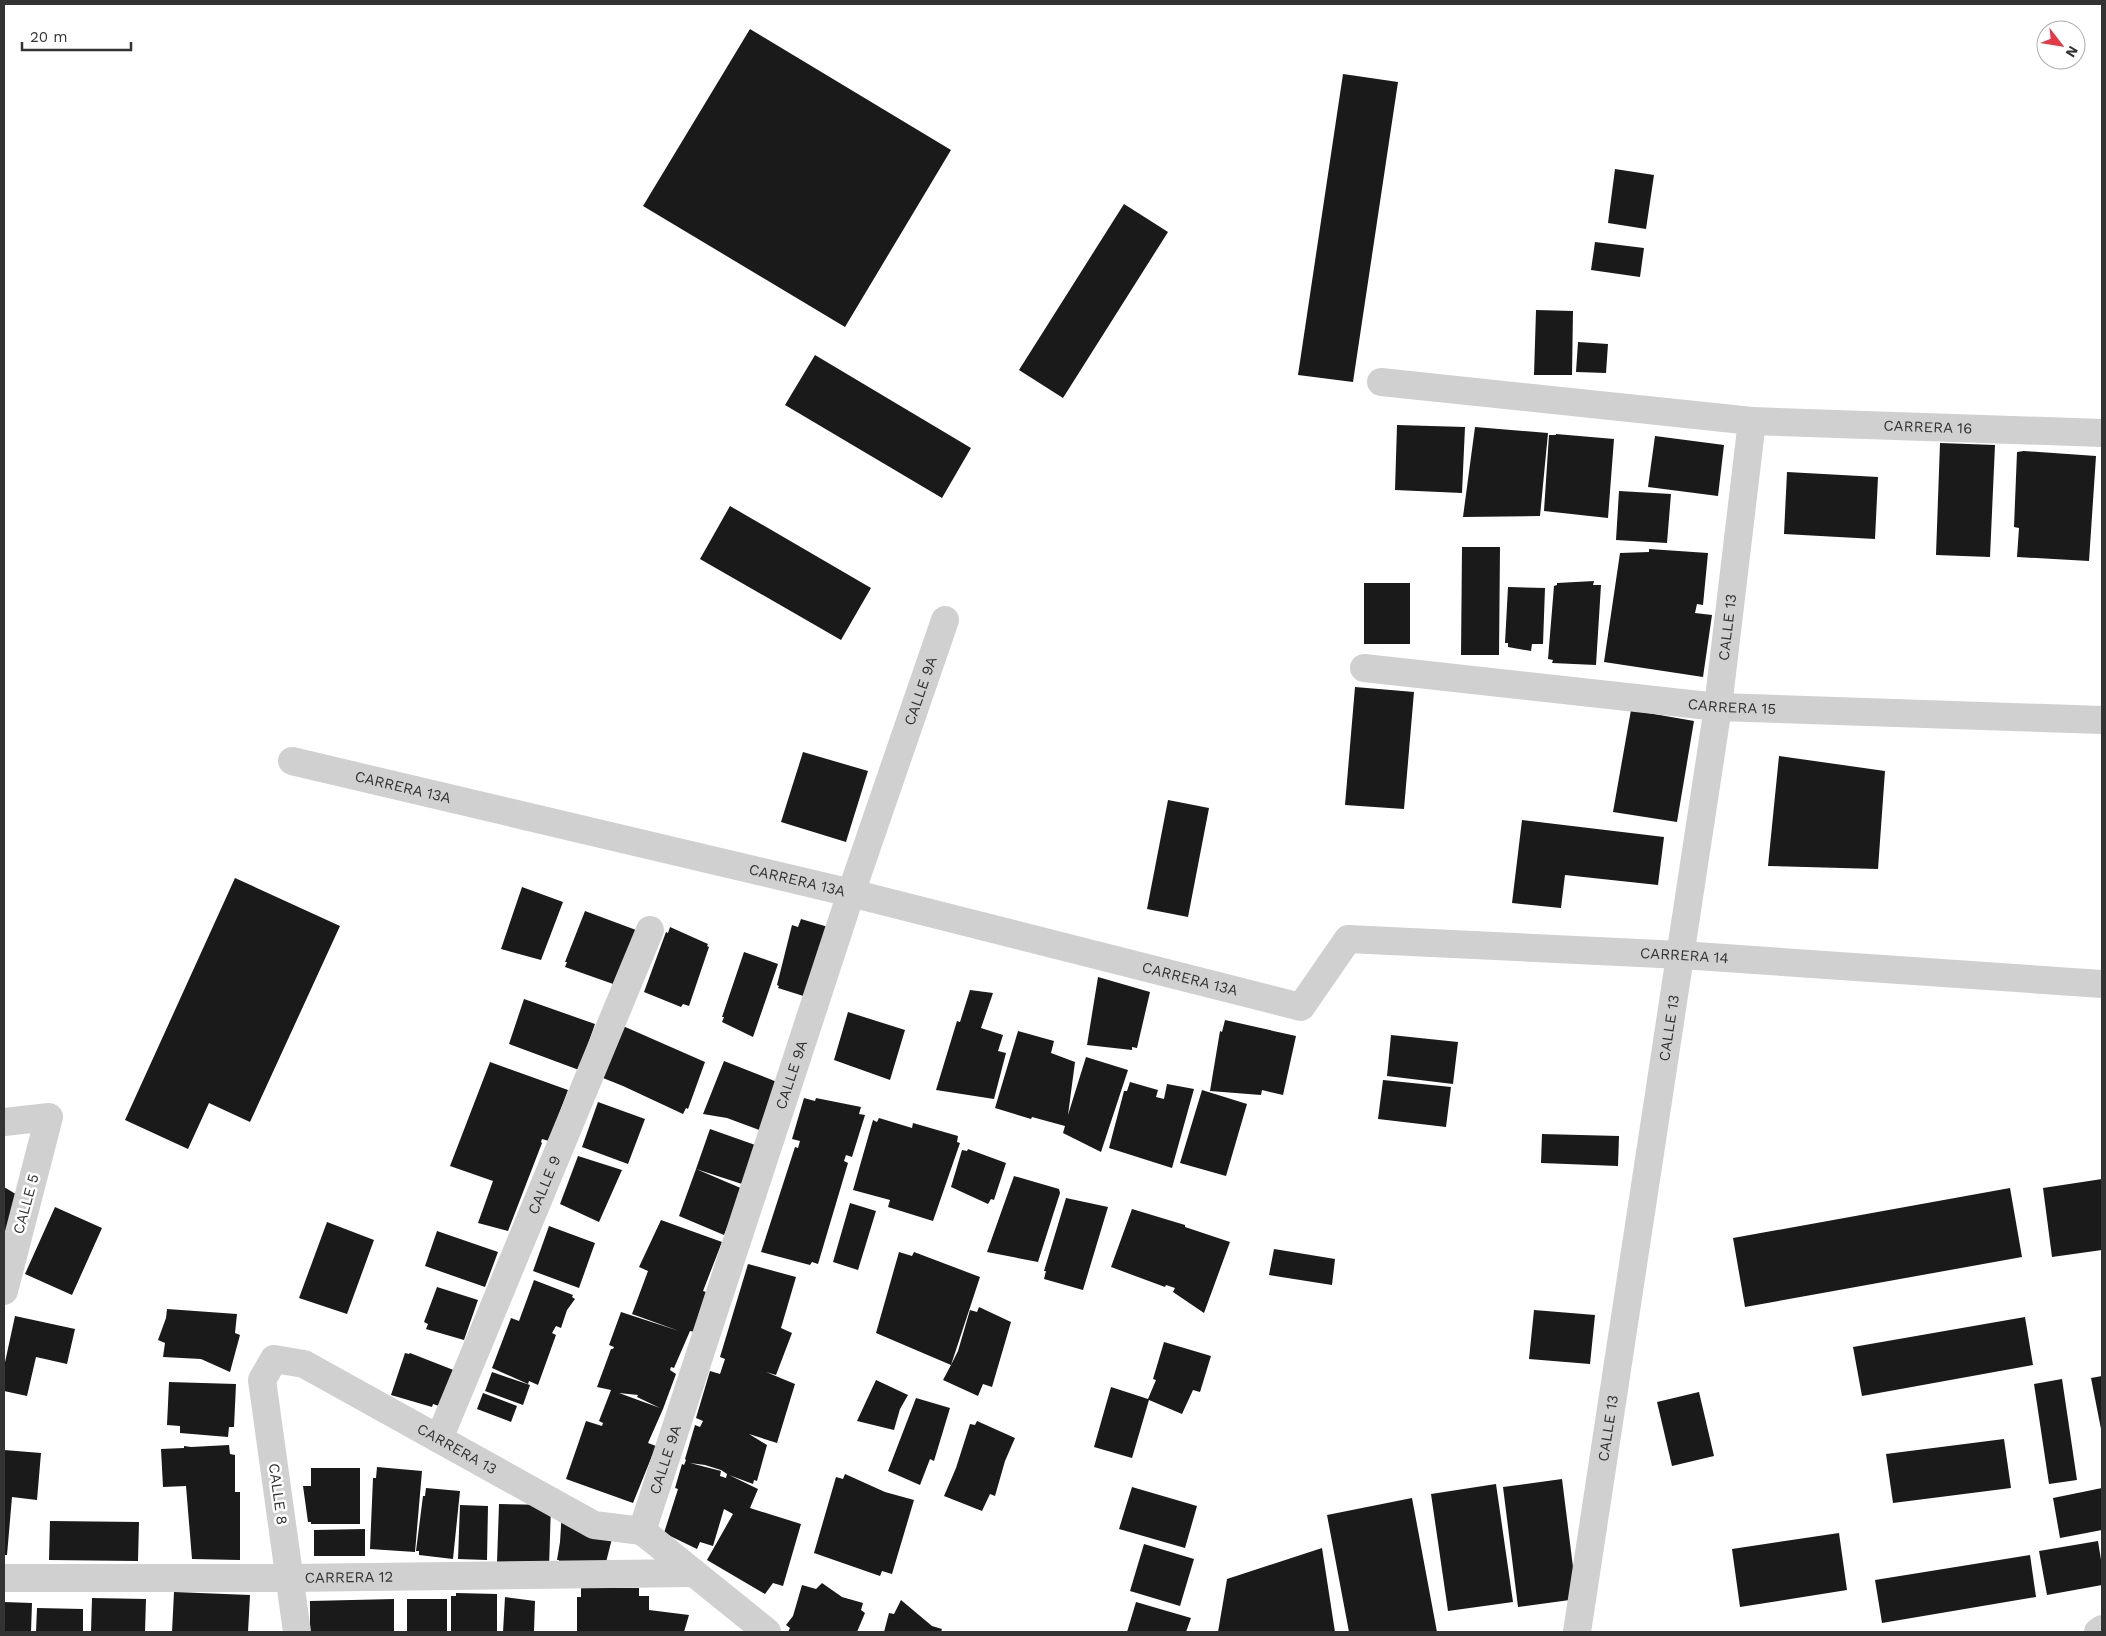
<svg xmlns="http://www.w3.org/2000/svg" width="2106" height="1636" viewBox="0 0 2106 1636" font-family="'Work Sans',sans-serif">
<rect width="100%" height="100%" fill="#fff"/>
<path fill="#1a1a1a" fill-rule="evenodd" d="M750 29 951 150 845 327 643 206Z
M1343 74 1398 82 1353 382 1298 375Z
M1615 169 1654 175 1646 229 1608 223Z
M1124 204 1168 232 1063 398 1019 370Z
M1595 242 1644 248 1640 277 1591 270Z
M1536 310 1573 311 1572 375H1534Z
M1578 342 1608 344 1606 373 1576 372Z
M815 355 971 448 942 498 785 405Z
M1397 425 1465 427 1462 493 1395 490Z
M1475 427 1548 433 1540 516 1463 517Z
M1556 434 1614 439 1608 518 1544 511 1549 435H1556Z
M1655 436 1724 445 1718 496 1648 487Z
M1940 443 1995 445 1990 557 1936 555Z
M2024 451 2096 456 2089 561 2017 557 2019 528 2014 527 2017 452Z
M1787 472 1878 477 1875 539 1784 534Z
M1619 491 1671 494 1667 543 1616 540Z
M730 506 871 588 841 640 700 559Z
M1462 547H1500L1499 655H1461Z
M1649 549 1708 553 1703 605 1697 604 1695 613 1712 615 1703 677 1604 662 1620 553 1649 552Z
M1594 581 1593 585H1601L1596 665 1552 663 1553 660 1548 659 1554 586 1557 585V583Z
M1364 583H1410V644H1364Z
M1508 587 1545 588 1543 644H1532L1531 651 1508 647V643H1505Z
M1355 687 1414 692 1404 809 1345 805Z
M1631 710 1694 721 1677 822 1613 812Z
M803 752 868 771 846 842 781 822Z
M1779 756 1885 771 1878 869 1768 866Z
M1168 800 1209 808 1188 917 1147 909Z
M1522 820 1664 837 1658 885 1565 875 1561 908 1512 903Z
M235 878 340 926 250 1122 209 1103 188 1149 125 1120Z
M522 887 563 902 541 960 501 949Z
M585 911 636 930 616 985 565 967 567 962H565Z
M801 919 835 929 813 999 778 988 779 986 777 985 792 925 798 927Z
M670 927 708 944 707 946 709 947 689 1006 683 1004 681 1007 644 992 666 932 668 933Z
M744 952 778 964 753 1037 722 1022 724 1017H722Z
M1098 977 1150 992 1137 1048 1132 1047V1050L1087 1045Z
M970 990 993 993 981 1028 1003 1035 998 1051 1006 1053 994 1099 936 1090 957 1021 960 1022Z
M524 999 595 1024 579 1070 509 1044Z
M848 1012 905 1030 890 1080 834 1060Z
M1225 1020 1296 1036 1283 1095 1262 1090 1261 1095 1210 1091 1220 1031 1222 1032Z
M623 1026 705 1062 688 1109 686 1108 683 1114 623 1086 603 1078Z
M1018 1031 1054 1041 1051 1053 1075 1062 1068 1115 1086 1057 1128 1070 1101 1152 1063 1133 1065 1126 1032 1117 1031 1119 995 1108Z
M1391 1035 1458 1042 1453 1084 1387 1076Z
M724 1061 782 1084 762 1131 727 1118 703 1114Z
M490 1062 568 1090 549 1141 542 1139 541 1142 542 1143 508 1231 478 1223 493 1181 450 1166Z
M1383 1080 1451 1087 1446 1127 1378 1119Z
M1130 1082 1158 1090 1156 1097 1164 1099 1167 1084 1194 1089 1172 1168 1109 1148 1124 1091H1127Z
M1202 1090 1247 1104 1226 1176 1180 1163Z
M804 1098 815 1101 816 1098 861 1107 859 1114 865 1115 852 1157 846 1155 844 1161 848 1163 818 1264 812 1262 810 1265 761 1252 795 1147 798 1148 800 1141 792 1139Z
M598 1102 645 1119 628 1164 582 1147Z
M879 1118 912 1128 913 1123 958 1136 957 1142 960 1143 933 1221 888 1207 890 1200 853 1190 873 1120 877 1122Z
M710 1129 758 1146 742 1184 696 1169Z
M1542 1134 1619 1136 1618 1166 1541 1163Z
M968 1149 1006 1163 994 1200 991 1199 988 1204 951 1187 962 1150 967 1151Z
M578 1156 622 1170 599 1222 560 1204Z
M696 1169 743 1189 724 1235 679 1216Z
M1014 1176 1059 1189 1060 1193 1038 1262 987 1252Z
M2102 1179V1250L2052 1257 2043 1188Z
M4 1187 24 1199 4 1234Z
M2010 1188 2022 1257 1745 1307 1733 1238Z
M1066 1198 1108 1207 1083 1290 1044 1279 1046 1271H1044Z
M850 1203 876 1211 858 1270 833 1262Z
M55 1207 102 1228 72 1295 25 1274Z
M1132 1209 1185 1225V1227L1230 1242 1204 1313 1173 1292 1175 1288 1166 1285 1165 1287 1111 1267Z
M661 1220 722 1242 703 1291 709 1293 695 1332 690 1331 674 1368 671 1367 670 1370 676 1374 663 1409 648 1443 656 1446 633 1503 566 1479 586 1421 602 1426 603 1423 599 1421 611 1390 597 1387 611 1349H613L614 1347 609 1345 621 1312 679 1331 632 1314 648 1271 639 1267ZM619 1393 638 1395 637 1397 660 1408Z
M327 1222 374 1240 347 1314 299 1298Z
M549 1226 595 1243 579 1288 533 1271Z
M437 1231 498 1252 485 1287 425 1266Z
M1274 1249 1335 1259 1332 1285 1269 1275Z
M899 1252 912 1256 914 1252 980 1277 951 1365 958 1351 970 1310 977 1312 979 1307 1011 1322 992 1387 983 1384 978 1396 943 1380 951 1365 876 1333Z
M748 1264 796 1277 781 1328 792 1333 776 1375 766 1372 795 1384 777 1443 749 1434 767 1445 757 1481 754 1480 753 1484 729 1475 758 1489 750 1508 801 1524 783 1586 773 1583 765 1594 707 1560 733 1514 724 1509 713 1546 700 1542 697 1549 664 1533 678 1489 675 1488 682 1464 684 1465 686 1460 685 1459 695 1425 700 1427 703 1421 696 1418 710 1371 720 1374 725 1359 720 1357ZM690 1463 705 1465 721 1470 727 1474 726 1478 720 1476 721 1471Z
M534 1280 573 1295 572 1297 575 1299 567 1310 561 1328 556 1326 552 1333 556 1335 538 1385 529 1381 528 1384 492 1368 511 1318 519 1321Z
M437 1287 478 1300 464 1340 426 1329 428 1324 424 1322Z
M167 1309 237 1314 235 1333 240 1335 230 1372 201 1359 163 1357 165 1343 158 1340 166 1318Z
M1534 1310 1595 1315 1590 1364 1529 1359Z
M15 1316 75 1329 67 1364 36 1357 27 1396 4 1391V1367Z
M2025 1317 2033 1365 1862 1396 1853 1347Z
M1164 1342 1211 1356 1200 1392 1193 1390 1182 1414 1149 1400 1132 1458 1094 1447 1111 1387 1148 1399 1156 1380 1153 1379Z
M405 1353 409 1354 410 1353 456 1371 442 1407 433 1404 432 1407 391 1395Z
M492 1372 530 1385 523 1405 485 1391Z
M2102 1376V1429H2101L2091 1378Z
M2062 1379 2077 1480 2049 1484 2034 1384Z
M876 1380 908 1395 900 1409 894 1430 857 1421Z
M169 1382 236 1384 234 1427H229L228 1437 180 1433V1426L167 1425Z
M1699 1392 1714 1456 1672 1466 1657 1402Z
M483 1393 517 1406 511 1422 477 1409Z
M916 1398 950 1408 934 1461 930 1459 920 1485 888 1471Z
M977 1421 1015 1438 1005 1461 995 1496 990 1494 982 1511 944 1496 956 1468 970 1424 975 1425Z
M2004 1439 2011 1488 1893 1503 1886 1454Z
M229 1445 230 1454 235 1455V1492H240V1560L192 1559 186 1486 163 1487 161 1449 184 1448V1446L191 1447Z
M4 1450 41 1453 37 1500 12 1497 7 1555H4Z
M377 1467 422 1471 415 1552 370 1549 373 1478H376Z
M311 1468H360V1524H311V1522H308L303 1486H311Z
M845 1474 885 1492 914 1500 892 1574 882 1571 880 1576 814 1553 836 1477 843 1479Z
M1562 1479 1577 1599 1518 1607 1503 1487Z
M1496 1484 1513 1602 1448 1611 1431 1494Z
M1132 1487 1197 1506 1185 1548 1119 1529Z
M426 1488 460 1491 453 1559 419 1555V1551H416L423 1496H425Z
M2102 1488V1530L2060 1538 2053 1498Z
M1412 1498 1437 1632H1349L1327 1515Z
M499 1504 551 1505 549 1568 497 1563Z
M460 1505 488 1506 487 1560 458 1559Z
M562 1510 614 1531 605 1566 559 1563V1560H557L560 1542Z
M50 1521 139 1522 138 1561 49 1560Z
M365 1529V1556H314V1530Z
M1839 1533 1847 1590 1740 1607 1732 1549Z
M2098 1541 2102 1566V1585L2047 1595 2039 1551Z
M1144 1544 1194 1559 1180 1606 1130 1591Z
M1322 1548 1335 1632H1218L1227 1579Z
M2030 1555 2036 1597 1882 1623 1875 1580Z
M822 1583 842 1597 863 1603 861 1610 865 1613 857 1632H788L790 1628 786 1625 793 1616 802 1585 816 1589Z
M581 1588H639V1596H649V1610L689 1615 684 1632H577V1597H581Z
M174 1592 250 1595 248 1632H172Z
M456 1593 497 1594V1632H451V1596H456Z
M505 1597 535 1601 534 1632H503Z
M92 1598 146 1599 145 1632H91Z
M394 1599V1632H310V1601Z
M407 1599H447V1632H407Z
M901 1600 932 1626 942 1629 941 1632H884L889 1613 894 1614Z
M4 1602 32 1603 31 1632H4Z
M1136 1602 1191 1618 1186 1632H1127Z
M37 1608 83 1609V1632H36Z"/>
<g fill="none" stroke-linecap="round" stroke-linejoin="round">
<g stroke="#d0d0d0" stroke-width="28">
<path id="s1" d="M1381 382 1752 421 2102 433"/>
<path id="s2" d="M1364 668 1718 707 2102 720"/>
<path id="s3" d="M292 761 851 893 1301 1007 1348 939 1681 955 2102 984"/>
<path d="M4 1122 49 1117 4 1291"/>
<path id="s4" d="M439 1439 650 930"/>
<path id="s5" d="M642 1531 851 893 945 620"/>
<path d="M642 1531 767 1632"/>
<path id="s6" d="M4 1578H289L694 1573"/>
<path id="s7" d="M297 1632 262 1380 274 1359 304 1364 594 1525 642 1531"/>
<path id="s8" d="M1577 1632 1718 707 1752 421"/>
<path d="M2098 1632 2102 1629"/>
</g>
</g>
<g text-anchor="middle" stroke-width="5" stroke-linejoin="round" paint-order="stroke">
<g font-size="15" fill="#333" stroke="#fff">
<text dy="5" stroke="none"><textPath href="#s1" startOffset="549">CARRERA 16</textPath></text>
<text dy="5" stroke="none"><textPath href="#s8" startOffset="1016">CALLE 13</textPath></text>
<text dy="5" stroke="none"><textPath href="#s5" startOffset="885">CALLE 9A</textPath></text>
<text dy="5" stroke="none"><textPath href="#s2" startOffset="370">CARRERA 15</textPath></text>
<text dy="5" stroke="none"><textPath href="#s3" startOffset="114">CARRERA 13A</textPath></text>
<text dy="5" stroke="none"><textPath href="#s3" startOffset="519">CARRERA 13A</textPath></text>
<text dy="5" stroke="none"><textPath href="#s3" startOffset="1458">CARRERA 14</textPath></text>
<text dy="5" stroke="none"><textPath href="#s3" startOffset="924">CARRERA 13A</textPath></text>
<text dy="5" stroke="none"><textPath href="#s8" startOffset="611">CALLE 13</textPath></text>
<text dy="5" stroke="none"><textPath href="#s5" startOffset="480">CALLE 9A</textPath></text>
<text dy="5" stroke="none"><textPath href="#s4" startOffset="275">CALLE 9</textPath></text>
<text transform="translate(26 1204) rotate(-75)" y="5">CALLE 5</text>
<text dy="5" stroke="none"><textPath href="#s8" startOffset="206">CALLE 13</textPath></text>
<text dy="5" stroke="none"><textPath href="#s7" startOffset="484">CARRERA 13</textPath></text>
<text dy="5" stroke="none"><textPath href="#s5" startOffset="75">CALLE 9A</textPath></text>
<text transform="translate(278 1494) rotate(82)" y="5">CALLE 8</text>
<text dy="5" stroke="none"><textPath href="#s6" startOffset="345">CARRERA 12</textPath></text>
</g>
</g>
<rect width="2106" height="1636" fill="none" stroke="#333333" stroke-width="10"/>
<g transform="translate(2061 45) rotate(121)"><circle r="24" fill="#ffffff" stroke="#adadad"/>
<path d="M0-4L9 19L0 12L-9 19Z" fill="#e63946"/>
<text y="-8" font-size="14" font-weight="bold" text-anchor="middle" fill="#333333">N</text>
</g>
<path d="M22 42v8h109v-8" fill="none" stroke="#333333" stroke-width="2.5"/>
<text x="30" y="42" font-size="15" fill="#333333" stroke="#ffffff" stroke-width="4" paint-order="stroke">20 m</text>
</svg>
